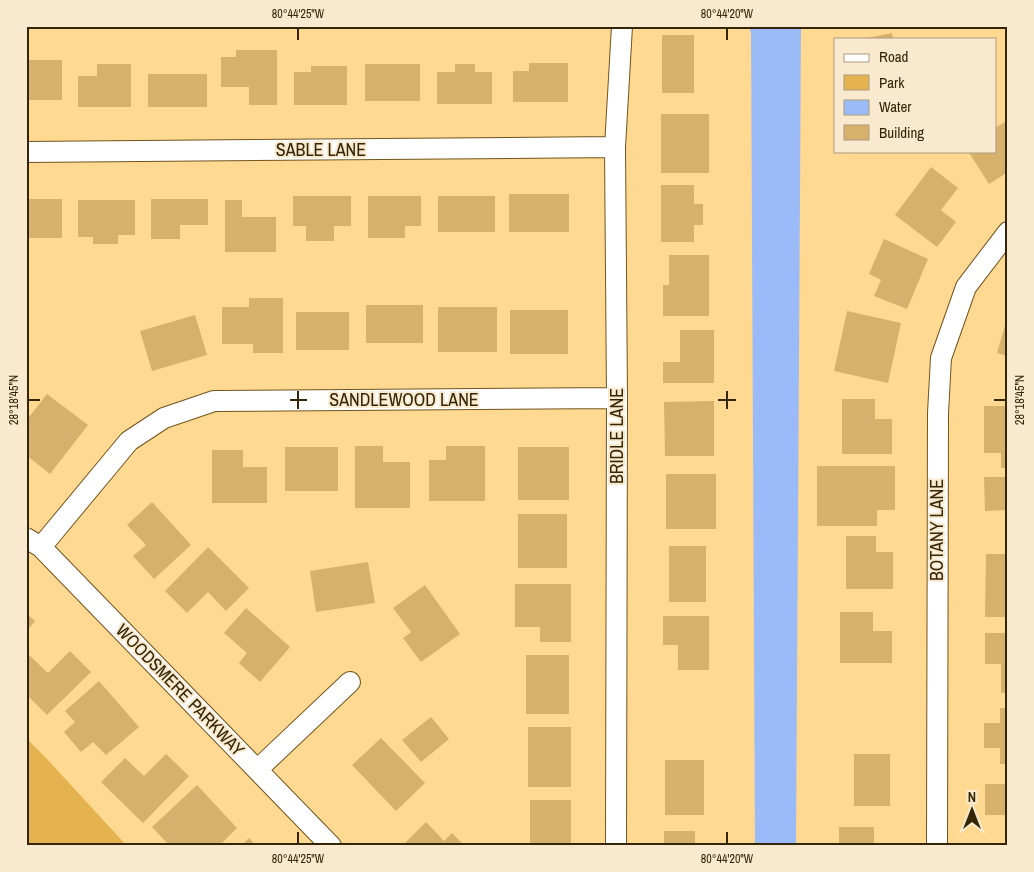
<svg xmlns="http://www.w3.org/2000/svg" width="1034" height="872" viewBox="0 0 1034 872" font-family="'Archivo Narrow',sans-serif">
<rect width="100%" height="100%" fill="#ffd891"/>
<path fill="#e4b24e" d="M26 738 46 758 127 846H26Z"/>
<path fill="#9abbf8" d="M749 26H801L796 846H755L751 33Z"/>
<path fill="#d7b16b" d="M892 33 893 39H867V38Z
M662 35H694V93H662Z
M236 50H277V105H249V87H221V57H236Z
M26 60H62V100H26Z
M529 63H568V102H513V71H529Z
M97 64H131V107H78V76H97Z
M365 64H420V101H365Z
M455 64H475V72H492V104H437V72H455Z
M311 66H347V105H294V72H311Z
M148 74H207V107H148Z
M661 114H709V173H661Z
M1008 120V172L989 184 968 151H995V128Z
M931 167 958 188 941 210 956 222 937 247 895 215Z
M661 185H694V204H703V225H694V242H661Z
M509 194H569V232H509Z
M293 196H351V226H334V241H306V226H293Z
M368 196H421V226H405V238H368Z
M438 196H495V232H438Z
M26 199H62V238H26Z
M151 199H208V225H180V239H151Z
M78 200H135V235H118V244H93V237H78Z
M225 200H242V217H276V252H225Z
M884 239 928 259 907 309 874 296 881 280 869 274Z
M669 255H709V316H663V285H669Z
M249 298H283V353H253V344H222V307H249Z
M366 305H423V343H366Z
M438 307H497V352H438Z
M510 310H568V354H510Z
M847 311 901 323 888 383 834 371Z
M296 312H349V350H296Z
M195 315 207 355 152 371 140 331Z
M1006 322H1008V356L997 353Z
M680 330H714V383H663V362H680Z
M47 394 88 425 50 474 26 455V421Z
M842 399H875V419H892V454H842Z
M714 401V456H665L664 402Z
M984 406H1008V468H1001V453H984Z
M355 446H383V462H410V508H355Z
M446 446H485V501H429V460H446Z
M285 447H338V491H285Z
M518 447H569V500H518Z
M212 450H243V467H267V503H212Z
M817 466H895V510H877V526H817Z
M666 474H716V529H666Z
M984 477H1008V510L985 511Z
M152 502 191 545 154 579 133 556 146 545 127 525Z
M518 514H567V568H518Z
M846 536H876V552H893V589H846Z
M669 546H706V602H669Z
M208 547 249 588 226 611 208 592 187 613 165 591Z
M986 554H1008V617H985Z
M368 562 375 603 316 612 310 571Z
M515 584H571V642H540V627H515Z
M425 585 460 634 421 662 403 638 411 632 393 608Z
M246 608 290 647 260 682 239 663 247 653 224 633Z
M840 612H873V631H892V663H840Z
M26 613 35 621 26 632Z
M663 616H709V670H678V645H663Z
M985 633H1008V693H1001V664H985Z
M70 651 91 672 47 715 26 694V656L28 654 48 673Z
M526 655H569V714H526Z
M99 681 139 727 106 755 93 742 81 752 64 732 75 722 65 711Z
M1000 708H1008V764H1000V748H984V723H1000Z
M431 717 449 739 421 762 402 740Z
M528 727H571V787H528Z
M381 738 425 783 396 811 352 765Z
M166 754 189 776 143 823 101 782 125 758 144 776Z
M854 754H890V806H854Z
M665 760H704V815H665Z
M985 784H1008V845H1006V815H985Z
M197 785 237 828 219 846H170L152 827Z
M530 800H571V846H530Z
M426 822 444 841 452 833 465 846H408L405 843Z
M839 827H874V846H839Z
M664 831H695V846H664Z
M249 838 256 846H241Z"/>
<g fill="none" stroke-linecap="round" stroke-linejoin="round">
<g stroke="#70551f" stroke-width="22">
<path id="minor" d="M26 152 615 147
M26 538 41 547 331 846
M41 547 129 441 164 418 214 401 617 398
M258 769 350 682
M616 846 617 398 615 147 622 26
M937 846 938 413 941 358 966 287 1008 232"/>
</g>
<use href="#minor" stroke="#fff" stroke-width="20"/>
</g>
<path fill="none" stroke="#332506" stroke-width="2" d="M298 28V40M727 28V40M298 391V409M727 391V409M28 400H40M290 400H307M718 400H736M994 400H1006M298 832V844M727 832V844"/>
<g text-anchor="middle" stroke-width="4" stroke-linejoin="round" paint-order="stroke">
<g font-size="18" fill="#332506" stroke="#f9e9ce">
<text x="321" y="156">SABLE LANE</text>
<text x="404" y="406">SANDLEWOOD LANE</text>
<text transform="translate(617 436) rotate(-90)" y="6">BRIDLE LANE</text>
<text transform="translate(937 530) rotate(-90)" y="6">BOTANY LANE</text>
<text transform="translate(180 690) rotate(46)" y="6">WOODSMERE PARKWAY</text>
</g>
</g>
<rect width="1034" height="872" fill="none" stroke="#f9e9ce" stroke-width="55"/>
<rect x="834" y="38" width="162" height="115" fill="#f9e9ce" stroke="#aa9b7e"/>
<rect x="844" y="54" width="25" height="8" fill="#ffffff" stroke="#aa9b7e"/>
<text x="879" y="62" font-size="15" fill="#332506">Road</text>
<rect x="844" y="75" width="25" height="15" fill="#e4b24e" stroke="#aa9b7e"/>
<text x="879" y="88" font-size="15" fill="#332506">Park</text>
<rect x="844" y="100" width="25" height="15" fill="#9abbf8" stroke="#aa9b7e"/>
<text x="879" y="112" font-size="15" fill="#332506">Water</text>
<rect x="844" y="125" width="25" height="15" fill="#d7b16b" stroke="#aa9b7e"/>
<text x="879" y="138" font-size="15" fill="#332506">Building</text>
<g transform="translate(972 810)" stroke="#f9e9ce" stroke-width="4" paint-order="stroke">
<path d="M0-4L9 19L0 12L-9 19Z" fill="#332506"/>
<text y="-8" font-size="14" font-weight="bold" text-anchor="middle" fill="#332506">N</text>
</g>
<rect x="28" y="28" width="978" height="816" fill="none" stroke="#332506" stroke-width="2"/>
<g font-size="12" text-anchor="middle" fill="#332506">
<text x="298" y="18">80°44'25"W</text>
<text x="727" y="18">80°44'20"W</text>
<text transform="translate(14 400) rotate(-90)" y="4">28°18'45"N</text>
<text transform="translate(1020 400) rotate(-90)" y="4">28°18'45"N</text>
<text x="298" y="863">80°44'25"W</text>
<text x="727" y="863">80°44'20"W</text>
</g>
</svg>
